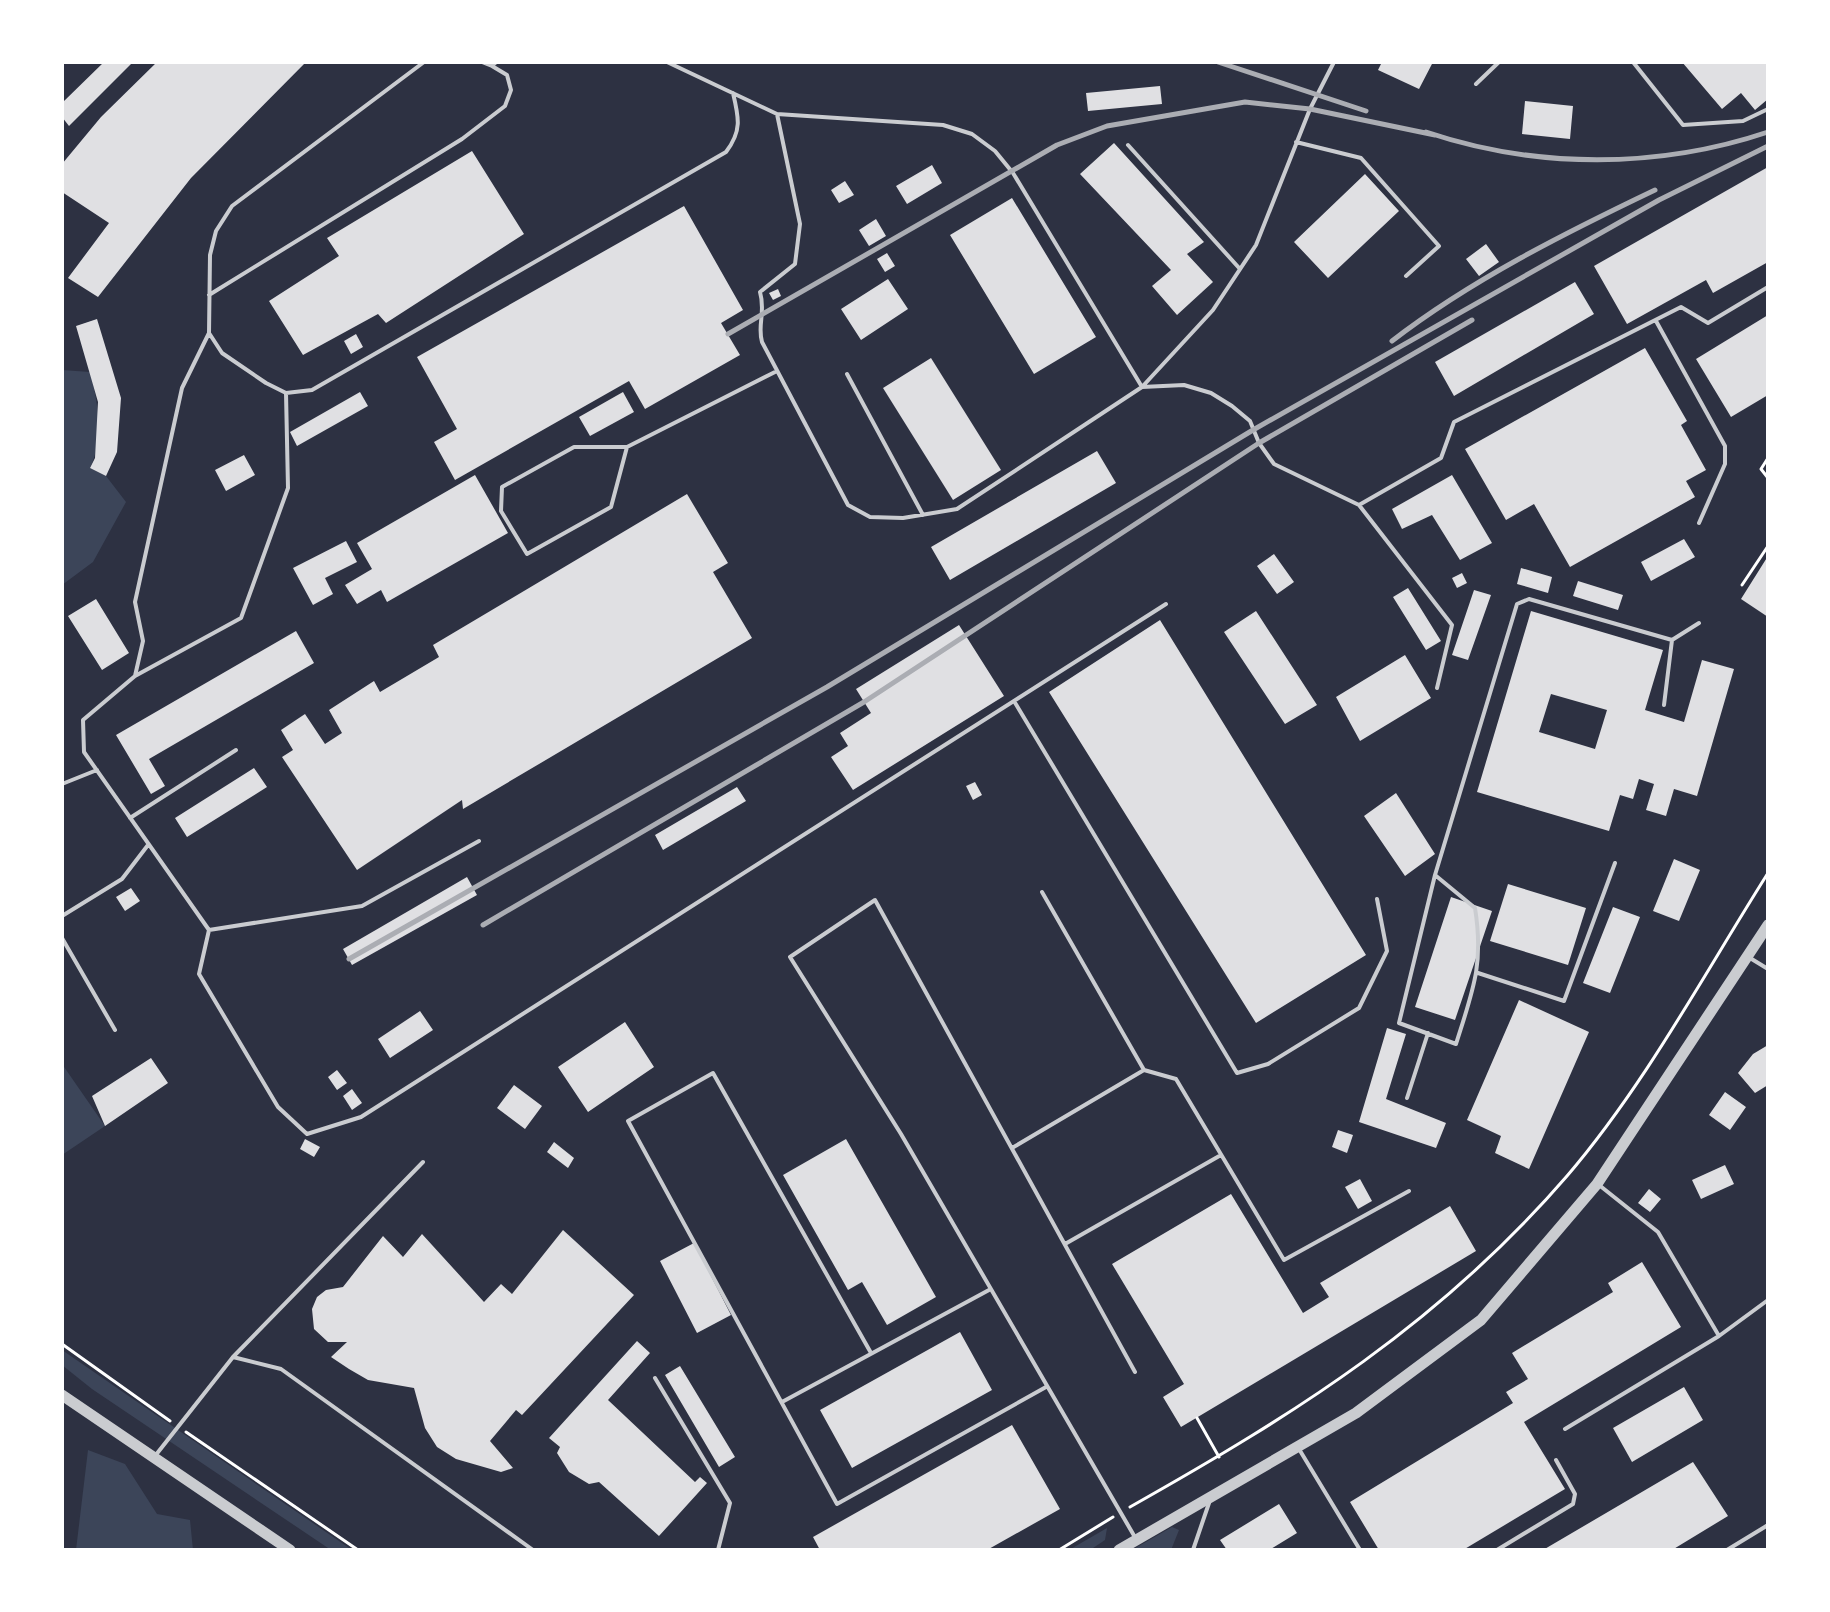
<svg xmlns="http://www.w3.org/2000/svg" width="1830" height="1612" viewBox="0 0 1830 1612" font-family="'IBM Plex Sans',sans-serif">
<rect width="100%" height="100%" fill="#2d3142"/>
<path fill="#3c4559" d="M62 370 90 372C98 401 104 439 90 468L106 476 126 502 93 562 62 585Z
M62 1064 105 1126 62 1155Z
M62 1350 352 1550H331L92 1389 62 1365Z
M88 1450 125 1464 157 1514 190 1520 193 1550H76Z
M1172 1527 1179 1530 1171 1550H1132Z
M1107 1528 1105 1540 1090 1550H1069Z"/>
<path fill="#e0e0e3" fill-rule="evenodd" d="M104 62H133L69 126 62 117V103Z
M157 62H306L191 178 98 297 68 278 109 223 62 192V164L101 117Z
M1382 62H1433L1419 89 1378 70Z
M1682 62H1768V99L1755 110 1741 93 1722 109Z
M1160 86 1162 104 1088 111 1086 93Z
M1525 101 1573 106 1570 139 1522 134Z
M1114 143 1204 242 1187 254 1213 282 1177 315 1152 286 1171 270 1080 174Z
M472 151 524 234 386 323 378 314 303 355 269 301 339 256 327 238Z
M932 165 942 183 907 204 896 186Z
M1768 167V262L1713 293 1706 280 1627 324 1594 266Z
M1365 174 1399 211 1328 278 1294 242Z
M845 181 854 195 839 203 831 190Z
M1012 198 1096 337 1034 374 950 235Z
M684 206 743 310 721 323 740 355 645 409 629 381 455 480 434 442 457 429 417 357Z
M876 219 886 236 869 246 859 230Z
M1486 244 1499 262 1479 276 1466 259Z
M887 253 895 266 885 272 877 259Z
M888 279 908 309 861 340 841 309Z
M1575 282 1594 314 1454 396 1435 362Z
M778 289 781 296 773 300 769 293Z
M1768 315V395L1731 417 1696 359Z
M97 319 121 398 117 452 106 476 90 468 95 458 98 402 76 326Z
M356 334 363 347 351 354 344 341Z
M1645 348 1687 421 1681 425 1706 470 1686 481 1695 497 1570 567 1534 504 1506 520 1465 449Z
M931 358 1001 470 953 500 883 388Z
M360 392 368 406 297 446 290 432Z
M623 392 634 412 590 436 579 417Z
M1097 451 1116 483 950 580 931 547Z
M244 455 255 475 226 491 215 470Z
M475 475 508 533 387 602 381 590 357 604 345 585 372 569 357 543Z
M1452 475 1492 543 1460 560 1432 515 1402 529 1392 509Z
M687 494 728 563 713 572 752 638 463 809 462 800 357 870 282 757 293 750 281 730 305 714 325 744 342 733 329 710 374 681 380 692 439 657 433 645Z
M1684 539 1695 557 1651 581 1641 562Z
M346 541 357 562 325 578 333 594 313 605 293 568Z
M1274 554 1294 582 1277 594 1257 566Z
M1768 556V617L1741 599Z
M1521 568 1552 577 1548 593 1517 584Z
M1462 573 1467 583 1457 588 1452 578Z
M1578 581 1623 595 1618 610 1573 596Z
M1408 588 1441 641 1426 650 1393 597Z
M1474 590 1491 595 1468 660 1452 655Z
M96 599 129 653 102 670 68 616Z
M1256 611 1317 705 1285 724 1224 632Z
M1531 611 1663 650 1645 710 1684 722 1702 660 1734 669 1697 796 1674 789 1666 816 1646 810 1654 784 1639 779 1633 799 1620 795 1609 831 1477 792ZM1551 694 1607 710 1595 749 1539 732Z
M1160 620 1366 955 1256 1023 1049 692Z
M959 625 1004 696 853 790 831 757 848 746 840 733 871 713 856 689Z
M296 631 314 663 149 759 165 786 151 794 116 735Z
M1405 655 1431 698 1360 741 1336 697Z
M254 768 267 787 187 837 175 818Z
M975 782 982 795 973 800 966 786Z
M737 787 746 801 663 850 655 835Z
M1396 793 1435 854 1405 876 1364 816Z
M1674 859 1700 870 1679 921 1653 911Z
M467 877 477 895 352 965 343 949Z
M1508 884 1586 908 1568 965 1490 941Z
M131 888 140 901 125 911 116 897Z
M1451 897 1492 911 1455 1020 1415 1007Z
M1613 907 1640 917 1610 993 1583 983Z
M1519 1000 1589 1032 1529 1169 1495 1153 1501 1136 1467 1120Z
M420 1011 433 1030 390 1058 378 1039Z
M625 1022 654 1067 588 1112 558 1067Z
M1387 1028 1406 1034 1386 1099 1446 1123 1436 1148 1359 1122Z
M1768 1045V1085L1755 1093 1738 1073 1753 1054Z
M151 1058 168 1083 105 1126 92 1096Z
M337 1070 347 1083 337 1090 328 1077Z
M514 1085 542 1106 525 1129 497 1108Z
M352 1089 362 1103 352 1110 343 1096Z
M1725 1092 1746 1107 1730 1130 1709 1115Z
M1338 1130 1353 1135 1347 1153 1332 1147Z
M305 1139 320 1147 314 1157 300 1149Z
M846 1139 936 1297 887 1325 862 1282 848 1290 783 1175Z
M554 1142 574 1158 568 1168 547 1152Z
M1725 1165 1734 1184 1701 1199 1692 1180Z
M1360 1179 1372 1201 1358 1209 1345 1187Z
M1649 1189 1661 1199 1650 1212 1638 1203Z
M1231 1194 1303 1313 1329 1297 1320 1283 1450 1206 1476 1251 1181 1427 1163 1397 1184 1384 1112 1264Z
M563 1230 634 1295 522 1415 516 1410 490 1441 513 1468 501 1472 456 1459 437 1447 425 1428 414 1388 368 1380 349 1369 331 1357 347 1342H328L314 1329 312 1309 317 1297 326 1290 343 1287 383 1236 403 1257 422 1234 484 1302 501 1284 512 1294Z
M694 1243 731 1315 697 1333 660 1261Z
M1642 1262 1681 1327 1524 1422 1565 1489 1463 1550H1379L1350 1502 1513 1403 1506 1392 1528 1379 1512 1353 1613 1292 1608 1283Z
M960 1332 992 1390 852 1468 820 1410Z
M637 1341 650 1353 608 1400 695 1482 700 1477 707 1483 659 1536 599 1482 589 1484 569 1472 557 1453 560 1447 549 1438Z
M680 1366 735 1457 719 1467 665 1375Z
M1684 1387 1703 1420 1632 1462 1613 1428Z
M1012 1425 1060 1509 987 1550H820L813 1537Z
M1693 1462 1728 1516 1672 1550H1543Z
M1279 1504 1297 1533 1269 1550H1227L1220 1540Z"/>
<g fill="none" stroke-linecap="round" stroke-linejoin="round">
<path stroke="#fff" stroke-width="3" d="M1768 458 1761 469 1768 478
M1742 585 1768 546
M62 1344 170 1421
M1197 1418 1219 1457
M186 1432 358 1550
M1130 1507C1297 1413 1440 1323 1567 1176 1645 1085 1704 974 1768 873
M1059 1550 1113 1517"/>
<path stroke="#caccd0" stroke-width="4" d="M424 62 232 206 216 231 210 255 209 333 222 353 266 383 286 393 312 390 726 152C742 131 739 118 733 93
M482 62 492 66 496 62
M667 62 777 114 943 125 972 134 995 151 1013 173 1142 387
M1633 62 1683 125 1743 121 1768 109
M1476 84 1499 62
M777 114 800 224 795 264 760 292C766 312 757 325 762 342L848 505 870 517 903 518 957 509 1142 387 1213 310 1256 245 1310 109 1334 62
M1296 142 1361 158 1439 246 1406 276
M1128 145 1240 269
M209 295 462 139 505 106 511 90 507 75 492 66
M1656 321 1725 446V464L1699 523
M209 333 182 388 135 602 143 641 135 676 83 720 84 752 209 930 362 906 479 841
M847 374 923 515
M1142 387 1184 385 1211 393 1232 406 1250 421 1259 443 1274 464 1359 505 1452 625 1437 688
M627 447 611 507 527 554 501 511 502 487 574 447H627L777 371
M1359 505 1441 458 1454 422 1681 307 1708 323 1768 287
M135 676 241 618 288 488 286 393
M1014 701 1237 1073 1268 1064 1359 1008 1387 951 1377 899
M1664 705 1672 640 1699 623
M62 784 97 770
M130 818 236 750
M1435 875 1399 1023 1456 1044C1473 990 1484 964 1475 908L1435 875 1517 604 1529 599 1672 640
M1042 892 1144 1070
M62 916 122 879 148 845
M209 930 199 974 278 1107 307 1134 361 1117 1166 604
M62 938 115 1030
M1750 958 1768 969
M1478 973 1564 1001 1615 863
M1407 1098 1428 1033
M1012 1148 1144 1070 1176 1079 1284 1260 1409 1191
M1599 1185 1658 1232 1719 1336
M1065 1244 1221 1155
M871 1353 713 1073 628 1121 837 1504 1046 1387
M233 1357 423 1162
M1135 1372 875 900 790 957 901 1134 1136 1539
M655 1378 730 1503 718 1550
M782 1402 989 1290
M1565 1429 1719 1336 1768 1300
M1299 1449 1360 1550
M155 1456 233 1357 281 1369 533 1550
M1193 1550 1209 1503
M1497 1550 1573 1504 1575 1494 1556 1460
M1727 1550 1768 1525"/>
<path stroke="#caccd0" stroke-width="11" d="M62 1395 290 1550
M1119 1550 1356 1413 1481 1320 1597 1184 1768 925"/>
<path stroke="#abadb3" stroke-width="5" d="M1218 62 1366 111
M1426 132C1536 169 1658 169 1768 132
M728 334 1057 145 1107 126 1245 102 1310 109 1435 135
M1392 341C1471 280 1565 233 1655 190
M483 925 864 702 1259 443 1472 320
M349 959 827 687 1253 430 1659 200 1768 146"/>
</g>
<rect width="1830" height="1612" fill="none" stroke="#ffffff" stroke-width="128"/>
</svg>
